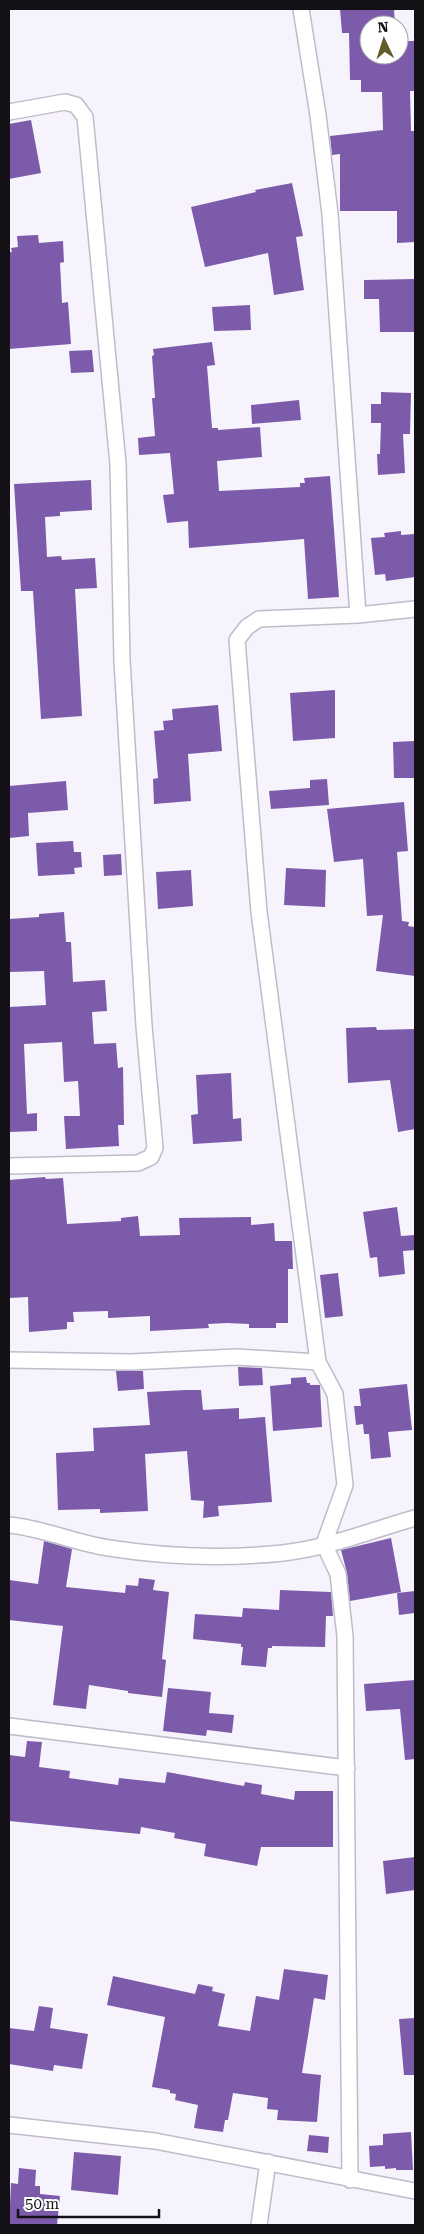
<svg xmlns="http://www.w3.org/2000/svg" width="424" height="2234" viewBox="0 0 424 2234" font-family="'Roboto Serif',serif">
<rect width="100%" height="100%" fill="#f7f3fd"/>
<path fill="#7c5baa" d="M340 9H394L395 25H369V55H401V41H415V91H410L411 131H415V242L397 243V211H340V154L332 155 330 136 383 130 382 92H361V80H350L349 33H342Z
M31 120 41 173 9 179V124Z
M292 183 303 236 296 237 304 290 274 295 268 253 205 267 191 207 256 192 255 190Z
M38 235 39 243 63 241 64 262 60 263 62 303 68 302 71 344 9 349V252H12L11 248 18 247 17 236Z
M415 279V332H380L379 299H364V280Z
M250 305 251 330 214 331 212 307Z
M212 342 215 365 207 366 212 428H218V430L260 427 262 457 217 461 219 491 300 487V483H305L304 478 330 476 339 597 308 599 304 539 189 548 188 521 167 523 163 495 174 494 170 453 139 455 138 438 155 436 152 398H155L152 356 154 355 153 349Z
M92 350 94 372 71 373 69 351Z
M381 392 411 393 410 434H403L405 473 378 475 377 454H380L381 423H371V404H381Z
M299 400 301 420 252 424 251 405Z
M91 480 92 510 60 512V516L45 517 47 557 61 556 62 560 95 558 97 588 75 589 82 716 41 719 33 591H21L14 484Z
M401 531V535L414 534 415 577 386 581 385 574 375 575 371 538 385 537 384 533Z
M335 690V738L293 741 290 693Z
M218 705 222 751 188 754 191 801 154 804 153 779 158 778 154 731 164 730 163 721 173 720 172 709Z
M415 741V778H394L393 742Z
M327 779 329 805 271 809 269 791 310 788V780Z
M66 781 68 810 28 813 29 836 9 838V786Z
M404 802 408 851 397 852 402 921 409 922 408 926 415 927V976L376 971 383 915 367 916 363 859 334 862 327 809Z
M73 841 74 852H81L82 867 74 868 75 874 38 876 36 843Z
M121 854 122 875 104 876 103 855Z
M286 868 326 870 325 907 284 905Z
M191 870 193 906 158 909 156 872Z
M64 912 66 942H71L73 982 105 980 107 1011 92 1012 94 1044 116 1043 118 1068 123 1067 124 1125H118L119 1146 66 1149 64 1116H80L78 1081 64 1082 62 1042 24 1044 27 1114 37 1113V1131L9 1132V1007L46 1005 44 971 9 972V919L39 917V914Z
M376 1027 377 1030 415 1029V1129L398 1132 390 1080 348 1083 346 1028Z
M231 1073 233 1119 241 1118 242 1141 193 1144 191 1115 198 1114 196 1075Z
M45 1177 46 1179 63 1178 67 1224 121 1221V1218L138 1216 140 1236 180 1235 179 1218 251 1217V1225L274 1223 275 1241H292L293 1269H288V1323H276V1328H249V1324L227 1323 208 1324 209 1328 150 1331V1316L108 1318V1311L73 1312 74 1322H67V1329L29 1332 28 1297 9 1298V1180Z
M397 1207 401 1236 415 1235V1250L403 1251 405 1274 379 1277 377 1257 370 1258 363 1212Z
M338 1273 343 1316 325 1318 320 1275Z
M238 1367 262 1368 263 1385 239 1386Z
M116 1371H143L144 1389 118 1391Z
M306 1377 307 1383H310V1385H320L322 1427 273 1431 270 1386 291 1384V1378Z
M407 1384 412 1430 388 1432 391 1457 371 1459 369 1434H364L363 1424 356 1425 354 1406H361L359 1389Z
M185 1390H201L203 1410 239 1408V1419L265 1417 272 1502 218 1506 219 1516 203 1518 204 1501 191 1500 187 1451 145 1454 148 1511 100 1513V1509L58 1510 56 1453 94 1451 93 1428 150 1425 147 1392Z
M391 1538 401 1592 350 1601 347 1573 341 1550Z
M44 1541 72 1549 66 1587 125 1593 126 1585 138 1586 139 1578 155 1580 153 1590 169 1592 162 1659 166 1660 162 1697 128 1693V1691L89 1685 86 1709 53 1705 63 1626 9 1620V1580L38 1584Z
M280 1590 331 1592 333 1616H326L325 1647 272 1646V1648H268L266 1667 241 1665 243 1647H241V1644L193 1639 195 1614 242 1617 243 1608 279 1610Z
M415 1591V1613L399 1615 397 1593Z
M415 1680V1759L405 1760 400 1709 366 1711 364 1684Z
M168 1688 211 1692 209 1713 234 1715 232 1733 207 1730 206 1736 163 1731Z
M27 1741 42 1742 39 1767 70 1771 69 1778 118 1785 119 1778 165 1783 167 1772 244 1786 245 1782 262 1785 261 1794 294 1800 295 1791H333V1847H261L257 1866 204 1856 206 1844 174 1838 175 1833 141 1827 140 1834 9 1821V1755L25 1757Z
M415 1857V1890L386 1894 383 1861Z
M284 1969 328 1975 325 2000 314 1998 302 2073 321 2075 317 2122 277 2120 278 2110 267 2109 268 2098 233 2093 228 2120H225L223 2132 194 2128 198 2105 175 2100 176 2094 170 2093V2090L152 2087 165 2017 107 2005 113 1976 195 1994 198 1984 213 1987 212 1991 225 1994 218 2026 250 2031 256 1996 279 2000Z
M39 2006 53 2008 50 2028 88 2034 82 2069 54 2065 53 2071 9 2064V2028L34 2031Z
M415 2018V2075H404L399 2019Z
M411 2132 413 2170H396V2168L385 2169V2166L370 2167 369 2146 383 2145V2134Z
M309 2135 329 2137 328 2153 307 2151Z
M74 2152 121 2156 118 2195 71 2190Z
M19 2168 36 2170 35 2186H40V2194L60 2196 57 2225H9L11 2183 18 2184Z"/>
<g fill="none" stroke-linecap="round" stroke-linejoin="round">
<g stroke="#c0bbca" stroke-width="18">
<path id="street" d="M301 9 318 115 330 214 358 615
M9 112 65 102 76 105 85 117 118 464 122 661 144 1026 155 1148 151 1157 138 1163 9 1166
M9 1360 131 1362 236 1357 318 1362 335 1394 345 1485 324 1544 338 1574 345 1636 350 2180
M318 1362 259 912 237 640 247 627 259 619 358 615 415 609
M9 1525C43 1528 75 1543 109 1548 166 1557 225 1559 283 1553 328 1548 372 1530 415 1518
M9 1726 347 1768
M9 2125 155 2141 415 2191
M259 2225 268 2162"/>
</g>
<use href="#street" stroke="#fff" stroke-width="15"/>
</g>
<rect width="424" height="2234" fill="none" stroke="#131116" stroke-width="20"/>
<g transform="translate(384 40) rotate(356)"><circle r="24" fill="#ffffff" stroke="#a1a0a2"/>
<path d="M0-4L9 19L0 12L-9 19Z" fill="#615c29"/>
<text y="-8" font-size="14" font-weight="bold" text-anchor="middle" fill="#131116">N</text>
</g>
<path d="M18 2209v8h141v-8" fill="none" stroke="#131116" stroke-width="2.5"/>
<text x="25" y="2209" font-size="15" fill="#131116" stroke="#ffffff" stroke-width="4" paint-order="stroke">50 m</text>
</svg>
